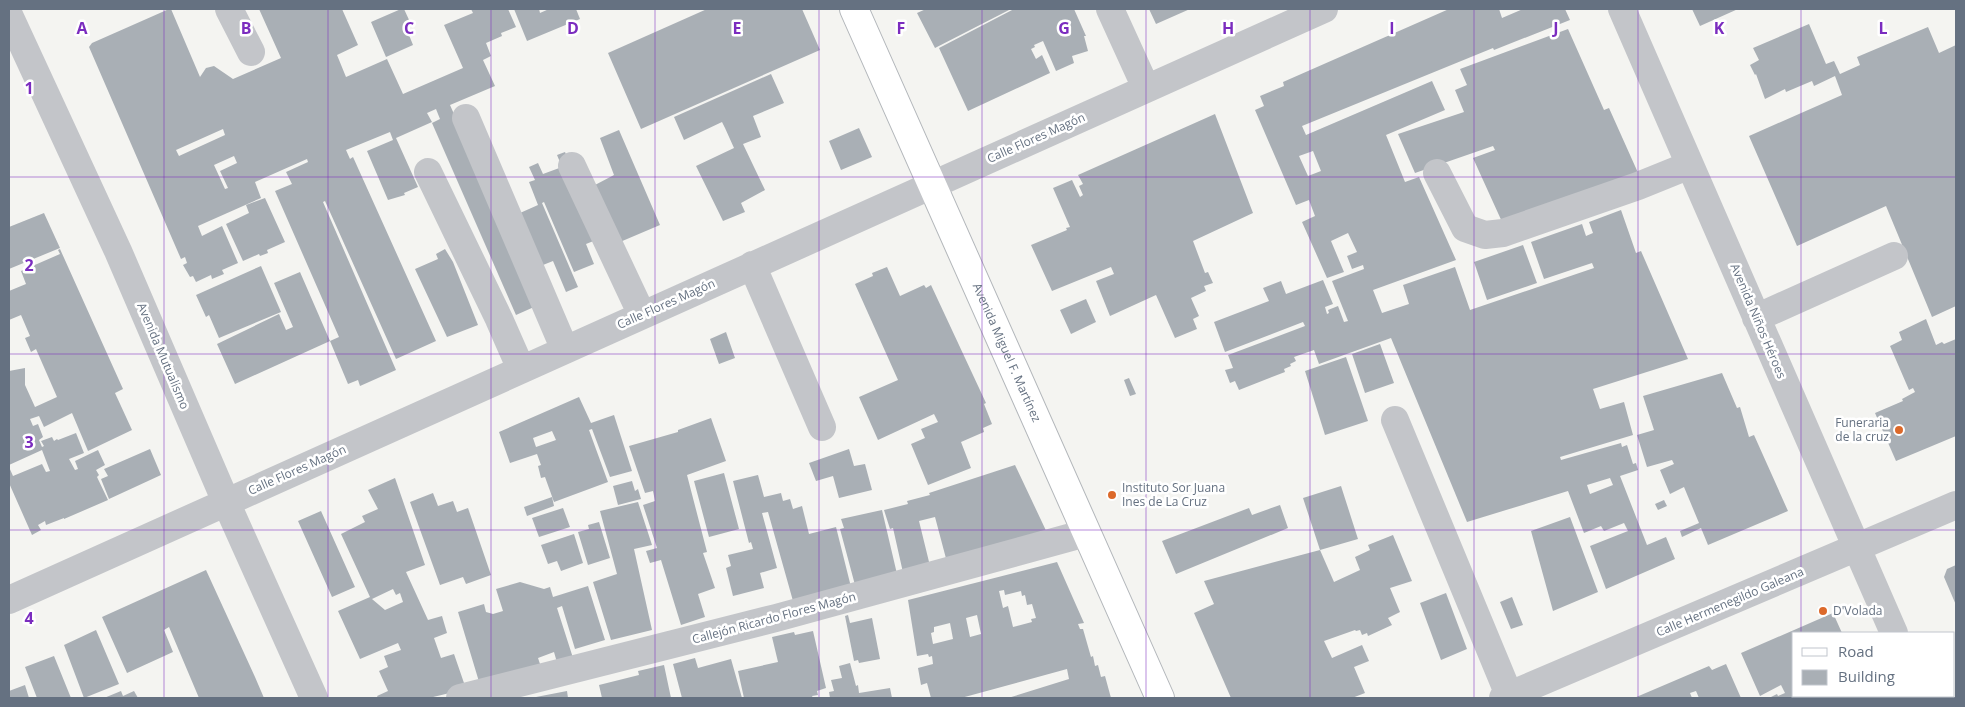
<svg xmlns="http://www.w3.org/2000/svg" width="1965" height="707" viewBox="0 0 1965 707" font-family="'Open Sans',sans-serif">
<rect width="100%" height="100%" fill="#f4f4f1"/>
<path fill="#a9afb5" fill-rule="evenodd" d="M169 9H171L200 77 206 68 214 66 233 79 281 58 259 9H342L358 45 337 55 346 77 387 59 403 94 463 68 444 25 473 13 471 9H508L516 27 501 33 502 36 486 43 491 56 483 60 495 86 450 105 496 209 534 307 516 315 432 123 440 119 436 109 427 113 432 122 396 138 418 187 404 193 405 195 388 200 367 151 393 140 390 132 346 150 350 159 353 157 436 341 396 359 325 201 323 202 396 370 360 386 358 380 348 384 330 341 235 384 217 344 279 314 286 330 293 327 274 283 300 272 330 341 339 337 275 191 292 184 286 172 308 162 307 159 255 182 261 198 198 226 202 236 222 226 238 263 222 270 224 274 212 279 211 275 196 282 193 276 190 277 183 265 187 263 185 257 181 259 89 47 92 43ZM223 129 225 135 179 156 176 150ZM234 156 237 163 220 171 228 188 225 189 214 165Z
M401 9H404L410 22 405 25 413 45 386 57 371 22Z
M514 9H539L540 13 549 9H576L580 19 527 41Z
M707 9H802L820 50 641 129 608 53Z
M926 9H1011L935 48 917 13Z
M1014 9H1074L1086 36H1084L1088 51 1072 56 1074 63 1056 71 1043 41 1034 45 1035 47 1031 49 1036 59 1042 55 1050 73 968 111 939 48Z
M1149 9H1190L1156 24Z
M1449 9H1499L1502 18 1523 9H1565L1570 20 1494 50 1493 48 1302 126 1306 135 1432 81 1445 110 1386 135 1405 182 1419 177 1456 260 1373 290 1382 313 1409 304 1403 285 1455 267 1470 310 1594 268 1592 263 1544 279 1531 242 1582 224 1586 236 1593 233 1589 222 1621 210 1636 253 1641 251 1688 359 1593 389 1600 409 1624 402 1633 435 1560 457 1561 460 1621 443 1622 447 1627 445 1633 464 1636 463 1638 470 1620 476 1647 545 1666 537 1675 559 1606 589 1590 546 1628 531 1624 523 1604 531 1601 526 1584 533 1568 491 1467 522 1391 338 1319 364 1314 350 1294 357 1296 361 1290 364 1291 366 1284 369 1285 372 1239 390 1235 381 1230 383 1225 370 1233 368 1228 355 1305 326 1303 322 1225 352 1214 322 1269 301 1263 288 1281 281 1286 294 1323 280 1333 304 1325 307 1327 314 1329 313 1328 310 1338 306 1344 322 1348 321 1332 281 1364 269 1363 265 1352 269 1347 256 1357 252 1348 233 1331 241 1344 272 1327 278 1302 222 1315 216 1309 200 1296 205 1255 110 1264 106 1260 96 1284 86 1283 82ZM1313 151 1321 171 1308 176 1299 156ZM1610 478 1613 485 1590 494 1587 485Z
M1692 9H1738L1700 26Z
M1809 24 1826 64 1834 61 1840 74 1860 65 1857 57 1928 27 1939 53 1956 45V306L1932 317 1886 206 1797 246 1749 136 1842 95 1835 76 1814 86 1812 81 1786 92 1785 89 1765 99 1756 74 1755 75 1750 65 1759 60 1753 48Z
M1568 29 1604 110 1609 108 1639 175 1503 224 1473 158 1495 150 1493 146 1415 173 1398 134 1464 112 1455 90 1467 85 1460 69Z
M771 74 784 103 753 116 761 137 743 144 765 190 741 203 745 212 723 221 696 166 734 148 725 128 722 122 684 140 674 117Z
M1215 114 1253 213 1193 241 1205 273 1208 272 1213 283 1204 286 1206 291 1191 298 1199 316 1193 319 1197 329 1175 338 1156 295 1110 316 1096 281 1114 274 1111 267 1052 291 1031 245 1067 230 1066 228 1070 227 1053 188 1072 180 1080 197 1083 195 1079 186 1083 184 1078 175Z
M859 128 872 157 841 170 829 141Z
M619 130 660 225 620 242 595 185 614 175 600 138Z
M565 152 601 238 586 244 594 264 574 272 544 202 542 203 578 287 566 292 553 261 533 269 511 217 538 205 529 182 535 180 529 167 538 163 543 174 562 167 557 155Z
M265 198 285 242 267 250 268 253 260 256 259 254 243 261 226 224 249 213 246 205Z
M44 213 60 248 9 269V227Z
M1523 245 1537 283 1487 300 1474 262Z
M60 249 123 389 115 393 132 430 88 451 72 413 44 427 39 416 30 419 33 426 38 424 43 437 39 440 42 447 44 446 41 441 52 437 54 441 57 439 58 440 76 433 84 453 69 459 75 470 78 469 75 461 98 450 105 465 96 470 99 475 97 477 108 500 64 519V518L46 525 45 521 38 525 41 530 32 535 9 483V467L13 476 42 464 46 472 50 471 42 450 9 465V371L25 368V385L35 407 57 397 36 349 31 352 25 338 30 336 21 315 9 320V291L26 284 21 271 60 254 58 250Z
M445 249 453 262 478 325 447 337 415 269 438 259 436 254Z
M261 266 281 312 219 338 209 315 206 317 196 295Z
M887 267 900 296 924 285 926 288 931 285 986 403 984 404 992 424 983 428 984 432 961 442 971 468 928 485 911 444 925 438 921 429 938 422 934 414 878 440 859 397 898 380 855 284 873 276 872 273Z
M1086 299 1096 322 1071 334 1060 310Z
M1926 319 1936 345 1942 342 1944 344 1956 339V436L1896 461 1875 413 1903 401 1902 399 1915 392 1913 388 1909 390 1890 346 1902 340 1899 332Z
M726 332 735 358 719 364 710 339Z
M1380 344 1394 383 1365 393 1352 354Z
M1346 357 1368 421 1325 435 1305 371Z
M1722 373 1737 408 1740 407 1749 437 1754 435 1788 511 1708 545 1701 528 1682 537 1680 531 1699 523 1684 487 1670 494 1660 470 1674 464 1672 460 1647 467 1637 435 1654 430 1643 396Z
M1129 378 1136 394 1130 396 1124 380Z
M579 397 591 423 614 415 632 471 610 477 592 429 589 430 608 482 554 502 545 477 541 478 538 466 541 465 537 454 510 463 499 432ZM552 431 556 440 536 447 533 438Z
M711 418 726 461 687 475 707 552 703 553 715 588 698 594 705 617 681 625 661 560 650 563 646 551 657 548 643 505 655 501 653 491 645 493 629 446 678 432V430Z
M150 449 161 475 109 499 101 479 108 476 104 469Z
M849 449 854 466 865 464 872 490 839 498 833 476 816 481 809 463Z
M1015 465 1050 539 948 566 935 517 919 521 931 570 904 577 893 528 890 529 884 510 908 504 907 501 930 495 929 493Z
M724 473 739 529 709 537 694 481Z
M758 475 764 497 781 493 783 501 790 499 793 509 802 506 809 534 836 527 851 587 793 601 768 512 762 513 777 568 760 573 764 588 733 596 726 568 731 566 728 555 753 549 751 542 749 543 733 481Z
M395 478 425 565 406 572 428 620 442 616 447 633 434 638 441 658 454 654 464 683 458 691 429 698H378L377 696 388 691 379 671 388 667 384 656 401 650 398 643 360 659 338 611 370 597 341 534 365 522 362 516 378 509 368 490ZM393 589 396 595 400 593 403 602 385 610 372 599Z
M632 481 635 491 638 489 641 499 618 505 613 486Z
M1341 486 1358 539 1320 550 1303 498Z
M433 493 438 506 453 501 457 512 468 508 491 575 466 584 463 577 440 585 410 502Z
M552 497 554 506 527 516 524 507Z
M1664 500 1667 506 1658 510 1655 504Z
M638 502 652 545 634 549 652 630 611 640 593 582 617 574 600 511Z
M1280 505 1288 528 1176 574 1162 541 1249 508 1252 515Z
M563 508 570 527 539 537 532 518Z
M882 510 897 574 855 585 840 529 844 528 841 519Z
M321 511 355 587 332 597 298 521Z
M1570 517 1598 592 1553 611 1531 531Z
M599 522 610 558 588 565 578 532 589 529 588 525Z
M574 534 583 563 561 571 557 561 548 564 541 545Z
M1393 535 1412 581 1390 588 1400 612 1388 618 1392 625 1368 636 1367 633 1362 635 1360 630 1356 631 1355 630 1324 641 1332 658 1362 645 1369 661 1354 667 1365 693 1352 698H1231L1194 613 1214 604 1204 581 1320 550 1334 582 1360 570 1355 557 1370 550 1368 545Z
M1057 562 1084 623 1078 624 1080 629H1083L1091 657 1093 656 1095 666 1098 665 1101 677 1105 676 1111 698H1008L1069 679 1067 669 961 698H931L927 683 921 685 918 668 933 664 932 656 929 657 928 654 917 656 908 600ZM1004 590 1005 595 1021 591 1022 596 1025 595 1027 605 1032 604 1036 618 1031 619 1032 622 1013 627 1008 606 1003 608 999 591ZM977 615 981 634 970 637 966 618ZM950 623 953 639 933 644 931 633 934 632V627Z
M1956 565V605L1944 577 1947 569Z
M206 570 255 677 264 698H199L169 627 164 630 173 652 127 673 102 617Z
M520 582 544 589 550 587 553 597 588 586 605 640 575 649 562 606 557 608 574 661 558 666 554 652 538 658 542 670 480 685 458 612 484 604 486 612 493 614 503 611 496 589Z
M1446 593 1467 649 1441 660 1420 603Z
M1512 597 1523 625 1511 629 1500 602Z
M1833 613 1842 633H1794V696H1870L1871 698H1769L1777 694 1778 696 1785 693 1781 685 1760 696 1741 653Z
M848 615 850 623 872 618 880 659 859 663 858 660 854 661 845 616Z
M96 630 119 684 84 698 64 645Z
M813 631 826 688 817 691 818 695 812 696 813 698H744L738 671 778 662 772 637 794 632 795 635Z
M54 656 71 698H37L25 667Z
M695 658 698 668 731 659 742 698H682L673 664Z
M850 663 856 686 858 685 859 693 890 688 892 698H830L829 692 834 691 831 680 842 678 839 666Z
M1726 664 1741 698H1699L1696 691 1690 693 1692 698H1634L1709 666 1712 670Z
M664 665 671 698H602L599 685 639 675 638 671Z
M25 685 29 698H9V691Z
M121 691 123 696 134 691 138 698H104Z
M567 691 568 698H536V697Z"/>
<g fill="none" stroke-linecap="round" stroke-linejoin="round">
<g stroke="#b3b7bb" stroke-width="30">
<g id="major">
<path id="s1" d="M854 9 1160 698"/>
</g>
</g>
<path stroke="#c3c5c9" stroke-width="28" d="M229 9 251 52
M1110 9 1146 88
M1622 9 1894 633
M9 15 118 251 226 502 314 698
M466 118 565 350
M572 166 642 315
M428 172 499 319 521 369
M1437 173 1465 228 1485 235 1503 233 1638 186 1690 165
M752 265 822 427
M1756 318 1894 256
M1395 420 1509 695
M9 600 1324 9
M1922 696 1923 698
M460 698 776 618 1086 533
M1503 698 1956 505"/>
<use href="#major" stroke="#fff" stroke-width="28"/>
</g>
<path fill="none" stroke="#7b2cbf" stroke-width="1" stroke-opacity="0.55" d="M164 9V698M328 9V698M491 9V698M655 9V698M819 9V698M982 9V698M1146 9V698M1310 9V698M1474 9V698M1638 9V698M1801 9V633M9 177H1956M9 354H1956M9 530H1956M1801 696V698"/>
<g fill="#dc692a" stroke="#fff" stroke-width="2">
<circle cx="1899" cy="430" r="5"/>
<circle cx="1112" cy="495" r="5"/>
<circle cx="1823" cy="611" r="5"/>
</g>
<g text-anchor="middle" stroke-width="5" stroke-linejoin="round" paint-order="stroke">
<g font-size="12" fill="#657181" stroke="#fff">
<text transform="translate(1036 138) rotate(-24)" y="4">Calle Flores Magón</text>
<text transform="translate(666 304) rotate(-24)" y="4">Calle Flores Magón</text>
<text transform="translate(1758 321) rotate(67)" y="4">Avenida Niños Héroes</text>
<text dy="4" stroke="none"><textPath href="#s1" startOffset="376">Avenida Miguel F. Martínez</textPath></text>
<text transform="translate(163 356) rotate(67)" y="4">Avenida Mutualismo</text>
<text transform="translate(297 470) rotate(-24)" y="4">Calle Flores Magón</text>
<text transform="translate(1730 602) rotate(-23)" y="4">Calle Hermenegildo Galeana</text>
<text transform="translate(774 618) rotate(-15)" y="4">Callejón Ricardo Flores Magón</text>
</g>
<g font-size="12" fill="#657181" stroke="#fff" text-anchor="start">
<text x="1889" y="427" text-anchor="end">Funeraria<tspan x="1889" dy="14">de la cruz</tspan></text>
<text x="1122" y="492">Instituto Sor Juana<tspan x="1122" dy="14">Ines de La Cruz</tspan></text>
<text x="1833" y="615">D'Volada</text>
</g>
</g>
<g font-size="16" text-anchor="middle" font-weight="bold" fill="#7b2cbf" stroke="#fff" stroke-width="5" stroke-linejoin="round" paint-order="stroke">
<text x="82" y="34">A</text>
<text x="246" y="34">B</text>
<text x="409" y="34">C</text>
<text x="573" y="34">D</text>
<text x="737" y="34">E</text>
<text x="901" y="34">F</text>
<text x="1064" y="34">G</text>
<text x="1228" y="34">H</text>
<text x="1392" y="34">I</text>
<text x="1556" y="34">J</text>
<text x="1719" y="34">K</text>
<text x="1883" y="34">L</text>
<text x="29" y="94">1</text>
<text x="29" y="271">2</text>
<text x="29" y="448">3</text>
<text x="29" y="624">4</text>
</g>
<rect width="1965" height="707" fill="none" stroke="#657181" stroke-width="20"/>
<rect x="1792" y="632" width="162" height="65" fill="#ffffff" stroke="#c1c6cd"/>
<rect x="1802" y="648" width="25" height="8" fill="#ffffff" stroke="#c1c6cd"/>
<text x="1838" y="657" font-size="15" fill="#657181">Road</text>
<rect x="1802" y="670" width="25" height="15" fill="#a9afb5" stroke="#c1c6cd"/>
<text x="1838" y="682" font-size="15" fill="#657181">Building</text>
</svg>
